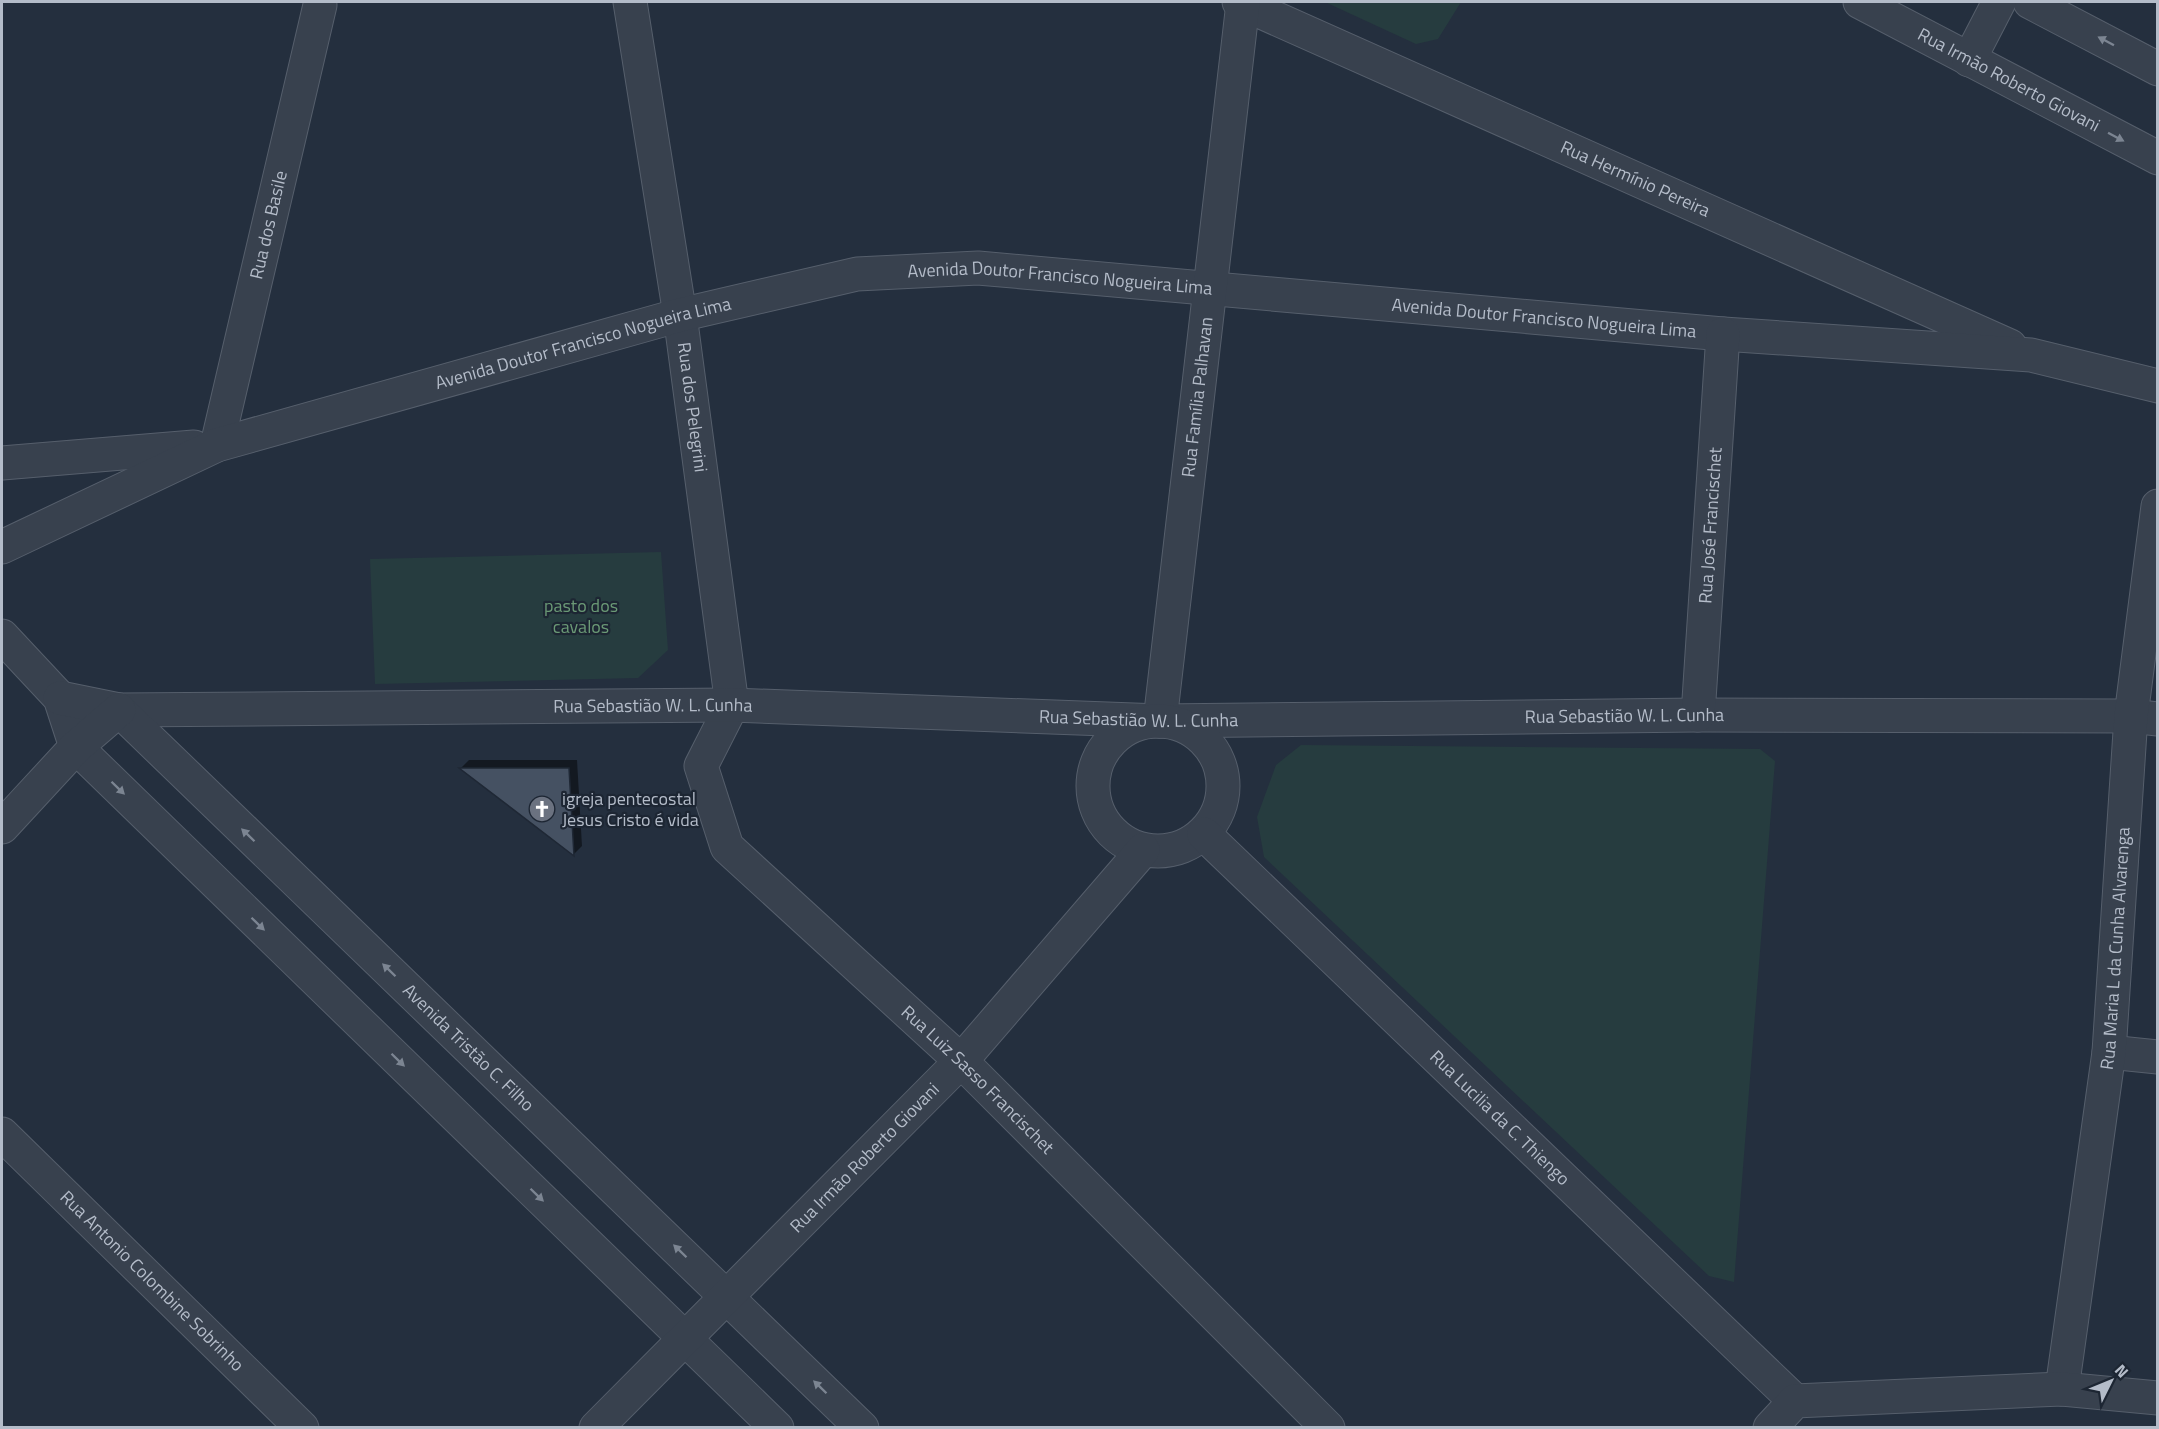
<svg xmlns="http://www.w3.org/2000/svg" width="2159" height="1429" viewBox="0 0 2159 1429" font-family="'Titillium Web',sans-serif">
<rect width="100%" height="100%" fill="#242f3e"/>
<path fill="#263c3f" d="M1325 2H1461L1438 39 1416 44Z
M661 552 668 650 638 678 375 684 370 559Z
M1301 745 1760 749 1775 761 1734 1282 1709 1276 1264 857 1257 817 1276 765Z"/>
<path fill="#0007" d="M469 760H577L582 846 574 854 461 768Z"/>
<path fill="#455162" stroke="#1f2835" stroke-width="1.5" d="M459 768H569L574 856Z"/>
<g fill="none" stroke-linecap="round" stroke-linejoin="round">
<g stroke="#565f6c" stroke-width="35">
<g id="minor">
<path id="s1" d="M630 2 680 315 732 705 701 766 727 847 961 1061 1328 1428"/>
<path id="s2" d="M1239 2 2010 346"/>
<path id="s3" d="M1860 2 2158 158"/>
<path d="M2030 2 2158 69"/>
<path d="M1969 60 1999 2"/>
<path id="s4" d="M217 445 320 5"/>
<path d="M2 463 194 447"/>
<path id="s5" d="M2 547 217 445 680 315 857 274 978 268 1723 334 2031 355 2158 386"/>
<path d="M2 636 60 698 76 747 777 1428"/>
<path id="s6" d="M60 698 119 710 732 705 1160 721 1698 715 2131 716 2158 719"/>
<path id="s7" d="M119 710 862 1428"/>
<path id="s8" d="M1698 715 1723 334"/>
<path id="s9" d="M1160 721 1243 3"/>
<circle cx="1158" cy="786" r="65"/>
<path d="M2 827 76 747 119 710"/>
<path id="s10" d="M1204 834 1795 1401"/>
<path d="M2109 1052 2158 1057"/>
<path id="s11" d="M2 1134 302 1428"/>
<path id="s12" d="M2062 1389 2109 1052 2131 716 2158 506"/>
<path id="s13" d="M596 1428 961 1061 1143 850"/>
<path d="M1770 1428 1795 1401 2062 1389 2158 1398"/>
</g>
</g>
<use href="#minor" stroke="#38414e" stroke-width="33"/>
</g>
<defs><path id="oneway-solid" d="M-6-.8H1V-3.2L6.5 0L1 3.2V.8H-6Z" transform="scale(1.5)"/></defs>
<g fill="#7c8592">
<use href="#oneway-solid" transform="translate(2106 41) rotate(-152)"/>
<use href="#oneway-solid" transform="translate(2116 137) rotate(28)"/>
<use href="#oneway-solid" transform="translate(118 788) rotate(44)"/>
<use href="#oneway-solid" transform="translate(248 835) rotate(-136)"/>
<use href="#oneway-solid" transform="translate(258 924) rotate(44)"/>
<use href="#oneway-solid" transform="translate(389 970) rotate(-136)"/>
<use href="#oneway-solid" transform="translate(398 1060) rotate(44)"/>
<use href="#oneway-solid" transform="translate(537 1195) rotate(44)"/>
<use href="#oneway-solid" transform="translate(680 1251) rotate(-136)"/>
<use href="#oneway-solid" transform="translate(820 1387) rotate(-136)"/>
</g>
<defs>
<g id="church-disc" transform="scale(1.35)"><circle r="9.5" fill="#6b7280" stroke="#1d2633"/><path d="M-1.2-6h2.4v3.5h3.3v2.4h-3.3V6h-2.4V-.1h-3.3v-2.4h3.3Z" fill="#fff"/></g>
</defs>
<g fill-rule="evenodd">
<use href="#church-disc" x="542" y="809"/>
</g>
<g text-anchor="middle" stroke-width="4.5" stroke-linejoin="round" paint-order="stroke">
<g font-size="18" fill="#b4bcc9" stroke="#1d2633">
<text dy="6" stroke="none"><textPath href="#s3" startOffset="168">Rua Irmão Roberto Giovani</textPath></text>
<text dy="6" stroke="none"><textPath href="#s2" startOffset="434">Rua Hermínio Pereira</textPath></text>
<text dy="6" stroke="none"><textPath href="#s4" startOffset="226">Rua dos Basile</textPath></text>
<text dy="6" stroke="none"><textPath href="#s5" startOffset="1104">Avenida Doutor Francisco Nogueira Lima</textPath></text>
<text dy="6" stroke="none"><textPath href="#s5" startOffset="1590">Avenida Doutor Francisco Nogueira Lima</textPath></text>
<text dy="6" stroke="none"><textPath href="#s5" startOffset="618">Avenida Doutor Francisco Nogueira Lima</textPath></text>
<text dy="6" stroke="none"><textPath href="#s9" startOffset="326">Rua Família Palhavan</textPath></text>
<text dy="6" stroke="none"><textPath href="#s1" startOffset="410">Rua dos Pelegrini</textPath></text>
<text dy="6" stroke="none"><textPath href="#s8" startOffset="190">Rua José Francischet</textPath></text>
<text dy="6" stroke="none"><textPath href="#s6" startOffset="594">Rua Sebastião W. L. Cunha</textPath></text>
<text dy="6" stroke="none"><textPath href="#s6" startOffset="1566">Rua Sebastião W. L. Cunha</textPath></text>
<text dy="6" stroke="none"><textPath href="#s6" startOffset="1080">Rua Sebastião W. L. Cunha</textPath></text>
<text dy="6" stroke="none"><textPath href="#s12" startOffset="444">Rua Maria L da Cunha Alvarenga</textPath></text>
<text dy="6" stroke="none"><textPath href="#s7" startOffset="486">Avenida Tristão C. Filho</textPath></text>
<text dy="6" stroke="none"><textPath href="#s1" startOffset="1206">Rua Luiz Sasso Francischet</textPath></text>
<text dy="6" stroke="none"><textPath href="#s10" startOffset="410">Rua Lucilia da C. Thiengo</textPath></text>
<text dy="6" stroke="none"><textPath href="#s13" startOffset="381">Rua Irmão Roberto Giovani</textPath></text>
<text dy="6" stroke="none"><textPath href="#s11" startOffset="210">Rua Antonio Colombine Sobrinho</textPath></text>
</g>
<g font-size="18" fill="#6b9a76" stroke="#1d2633">
<text x="581" y="612">pasto dos<tspan x="581" dy="21">cavalos</tspan></text>
</g>
<g font-size="18" fill="#b4bcc9" stroke="#1d2633" text-anchor="start">
<text x="562" y="805">igreja pentecostal<tspan x="562" dy="21">Jesus Cristo é vida</tspan></text>
</g>
</g>
<rect width="2159" height="1429" fill="none" stroke="#b4bcc9" stroke-width="6"/>
<g transform="translate(2111 1381) rotate(47)" stroke="#1d2633" stroke-width="4.5" paint-order="stroke">
<path d="M0-4.5L10 22L0 15L-10 22Z" fill="#b4bcc9"/>
<text y="-9" font-size="16" font-weight="bold" text-anchor="middle" fill="#b4bcc9">N</text>
</g>
</svg>
